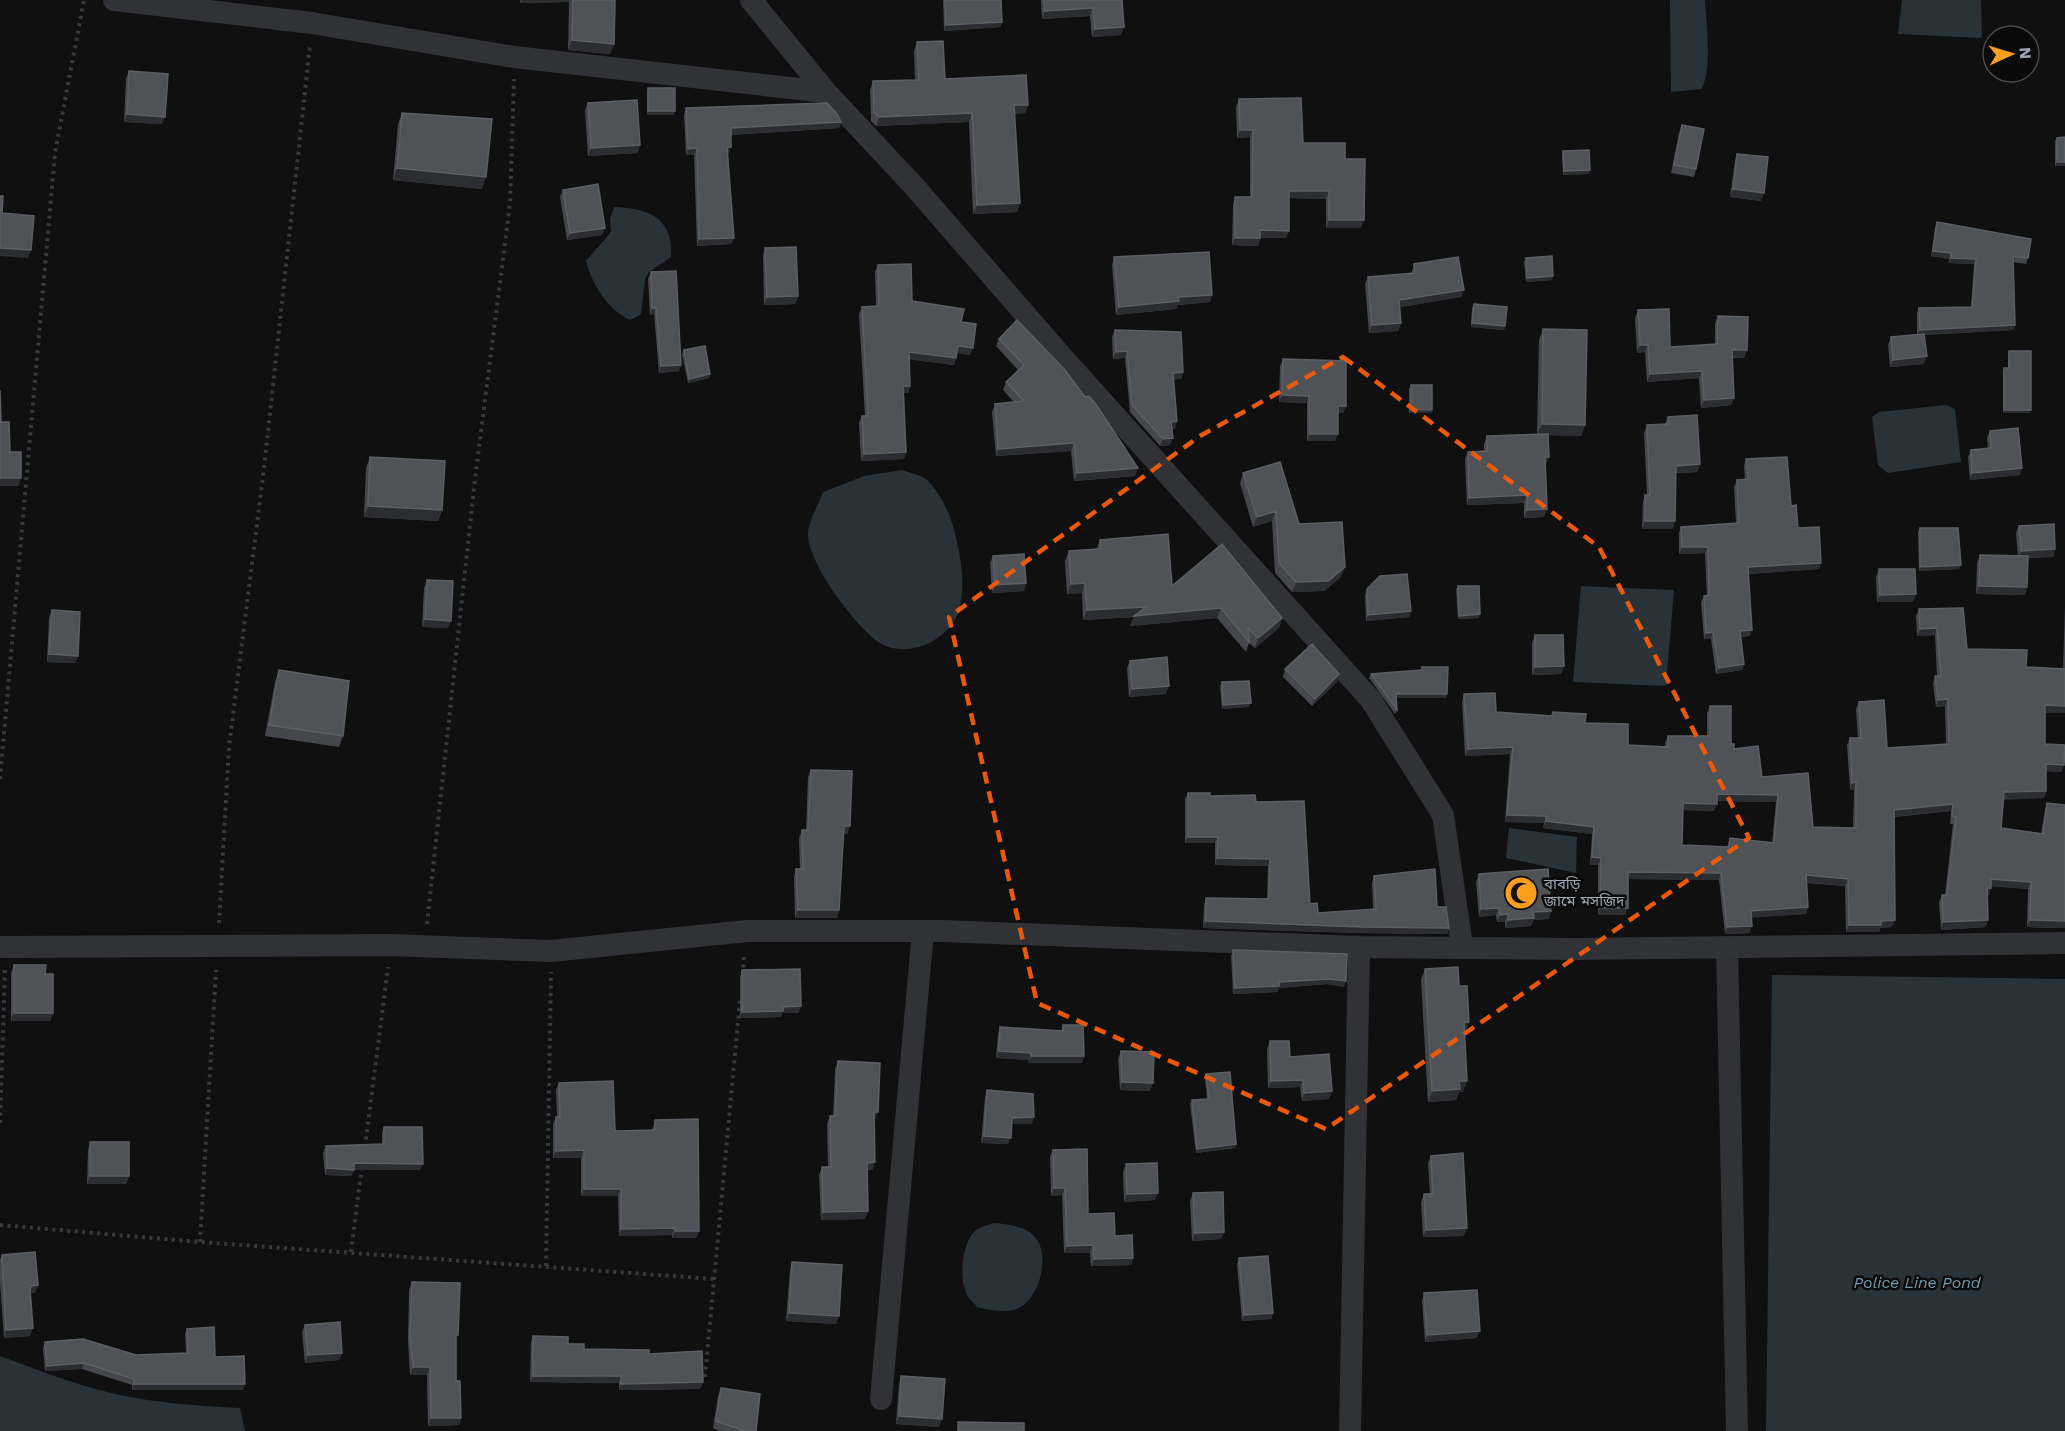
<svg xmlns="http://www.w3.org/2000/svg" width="2065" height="1431" viewBox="0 0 2065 1431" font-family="'Work Sans','Noto Sans Bengali',sans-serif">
<rect width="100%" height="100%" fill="#101011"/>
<path fill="#283237" d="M1670 0H1705C1706 24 1713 70 1701 89L1671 92Z
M1902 0H1981L1982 38 1898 34Z
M614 207C648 208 674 218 671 257L649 272 645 279 641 314 630 320C607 309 592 284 586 261L611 232 610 219Z
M1946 405 1955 409 1961 462 1888 473 1878 465 1872 417 1879 412Z
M902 470C910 473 922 475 927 480 943 496 953 520 957 542 962 563 965 589 959 610 950 640 908 660 880 643 856 627 808 564 808 534 808 522 819 504 823 492L864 476Z
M1581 586 1674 590 1666 686 1573 682Z
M1509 828 1577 837 1576 873 1506 858Z
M1772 975 2065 979V1431H1766Z
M994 1223C1006 1224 1024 1226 1033 1235 1052 1252 1040 1298 1019 1308 1006 1314 990 1310 977 1307 975 1304 970 1300 968 1297 959 1281 961 1247 973 1233 978 1227 986 1226 994 1223Z
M0 1356C38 1370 76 1385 115 1394 156 1403 198 1406 240 1408L245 1431H0Z"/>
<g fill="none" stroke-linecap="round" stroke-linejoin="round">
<path stroke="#36393d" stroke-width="4" stroke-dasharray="3 4.5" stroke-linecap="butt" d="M0 779 55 153 84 0
M219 923 229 747 264 468 310 45
M427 924 475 479 510 204 514 79
M743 975 744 955
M0 1123 5 969
M365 1147 388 967
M0 1225 200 1242 714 1279
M200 1242 216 970
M351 1252 362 1166
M546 1266 551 972
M705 1377 740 1000"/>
<path stroke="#313236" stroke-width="22" d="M114 0 312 23 514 57 826 92
M751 0 826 92 913 185 1064 359 1371 700 1443 815 1462 946
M0 947 390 945 551 951 747 931H943L1359 947 1575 949 2065 943
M1727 947 1737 1431
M881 1399 923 931
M1350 1431 1359 947"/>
</g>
<path fill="#45474c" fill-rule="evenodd" d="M520 0H615L614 44 610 54 568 50 569 2 520 3Z
M943 0H1001L1002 22 1000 27 944 31Z
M1041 0H1122L1121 35 1092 37 1090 16 1042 19Z
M917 42 945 79 1028 105 1025 113 1014 114 1020 203 1017 212 973 214 969 122 876 126 871 121 870 90 873 81 915 80 914 51Z
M129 71 162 124 124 122 126 79Z
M648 88 674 115H647V92Z
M1239 99 1303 143 1345 159 1361 228H1326V199L1289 198V231L1286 238H1260L1258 246 1232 245 1233 205 1235 197H1250V137L1237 138 1236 107Z
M588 103 640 145 637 153 588 156 585 110Z
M686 108 841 122 839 128 731 135 729 153 727 154 734 238 731 244 697 246 694 155H686L684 115Z
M402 113 482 189 393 180 398 124Z
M1682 125 1696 169 1694 177 1671 173 1679 133Z
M2065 137V166H2055V141L2057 138Z
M1563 151 1589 174 1563 175 1562 155Z
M1737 154 1761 201 1730 197 1735 161Z
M563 190 605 228 602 235 567 240 560 197Z
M1937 222 2028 258 2026 264 2013 262 2015 325 2013 330 1924 335V364L1890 367 1888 345 1891 337 1917 334V313L1919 308 1971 307 1974 264 1949 263V259L1931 256 1935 228Z
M765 248 798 296 795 304 764 305 763 256Z
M1114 257 1210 302 1178 305 1176 309 1116 315 1112 265Z
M1526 258 1552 280 1526 282 1524 262Z
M1414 264 1464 290 1461 297 1400 307 1401 323 1398 331 1369 333 1365 284 1368 277 1411 274Z
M878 265 912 301 961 322 970 355 957 353 954 365 909 359 910 386 908 393H904L906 452 904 459 861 461 859 423 862 416H865L859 314 862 307 876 306 875 272Z
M651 272 679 371 659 373 654 314 650 315 648 279Z
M1474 304 1505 326 1504 330 1471 327 1472 308Z
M1638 310 1670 347 1715 344V323L1718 316 1747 350 1744 358H1732L1734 398 1731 405 1701 408 1699 378 1647 382 1645 352 1637 353 1635 318Z
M1543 329 1585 425 1581 436 1548 435 1546 464H1545L1547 509 1544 517 1524 518V503L1467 505 1465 459 1468 452 1484 451V444L1487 436 1537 434 1539 340Z
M1115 330 1183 372 1181 379H1173L1175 429H1172L1170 445 1160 446 1130 412 1125 358 1113 359 1112 337Z
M999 339 1135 476 1074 481 1071 451 996 456 992 412 995 404 1014 402 1003 390 1006 382 1018 370 996 346Z
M684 350 710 374 709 378 688 383 682 354Z
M2009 351 2029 413H2003V372L2004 368H2008V354Z
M1283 359 1346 406 1343 413H1338L1335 441H1307V403L1279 402 1280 366Z
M1411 385 1432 410 1431 413H1409V389Z
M1668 417 1700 464 1697 472 1676 473 1673 529H1642L1643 502 1645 495H1647L1644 433 1647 425 1665 424Z
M1990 431 2020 475 1970 480 1968 457 1971 450 1988 448 1987 437Z
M370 457 442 510 438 521 364 517 366 468Z
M1746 459 1791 506 1798 528 1821 563 1819 569 1748 574 1750 636 1740 637 1744 664 1742 670 1716 674 1711 639H1704L1701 602 1704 596H1707L1705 553 1679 554V533L1681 527 1736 523 1734 487 1737 480H1745L1744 466Z
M1243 473 1299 524 1341 577 1324 591 1292 592 1275 573 1272 521 1253 527 1240 483Z
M2019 526 2055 549 2053 557 2028 558 2027 587 2025 595 1976 594 1977 563 1980 555 2018 556 2016 533Z
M1920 528 1959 569 1919 571 1918 532Z
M1100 540 1172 586 1282 618 1279 628 1255 648 1249 643 1246 652 1217 618 1130 626 1134 617 1083 620 1082 593 1067 594 1065 561 1069 551 1096 550Z
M993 556 1026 583 1024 591 992 593 990 563Z
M1879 569 1913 602H1877L1876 577Z
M427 580 448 628 422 627 424 588Z
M1458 586 1479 618 1458 619 1456 590Z
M1367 589 1411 611 1409 617 1366 621 1365 595Z
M2065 606V713H2045V744L2064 765 2061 772 2046 771V791L2044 798 2004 799 2001 828 2041 833 2045 810 2047 803 2065 928 2027 927 2028 889 1991 886 1989 895H1987L1986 927 1941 930 1939 902 1942 895H1945L1953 824H1950L1951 811 1894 817 1892 927 1880 928 1879 932H1846L1845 886 1807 883 1808 907 1806 914 1752 917V926L1749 933 1725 934 1719 880 1628 879 1625 915H1598V865H1590L1592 834 1543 828 1544 823 1505 822 1510 754 1465 756 1462 702 1464 694 1496 712 1551 716 1553 712 1585 723 1628 745 1665 747V743L1668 736H1707V713L1710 706 1734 749 1813 827 1853 828 1854 790H1850L1847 745 1850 738H1858L1856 709 1859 702 1887 748 1946 744 1945 706 1936 707 1933 683 1935 676H1937L1935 635 1917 636 1916 616 1919 609 1967 649 2026 667 2063 669ZM1717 801 1776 802 1772 843 1730 838 1727 847 1682 845 1683 810 1714 811Z
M52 610 78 656 75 663 47 662 49 618Z
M1535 635 1564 666 1561 674 1532 675V643Z
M1130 661 1166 694 1129 697 1127 668Z
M1422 667 1446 698H1396L1397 710 1395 714 1369 678 1371 674 1421 670Z
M1285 669 1337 682 1312 706 1283 677Z
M279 670 343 736 339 747 265 736 275 682Z
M1222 682 1249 707 1222 709 1220 686Z
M811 770 850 826 847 834H844L839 910 837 918H795L794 877 796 869H800L799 838 802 830H806L808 777Z
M1188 793 1256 802 1310 904 1318 913 1373 909 1372 883 1374 876 1437 907 1449 928 1447 934 1359 933 1203 928 1204 905 1206 898 1267 899 1268 866 1215 865V843H1185V799Z
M1479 874 1549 919 1533 920 1531 926 1505 928V922H1497L1496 915 1479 917 1476 882Z
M1233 950 1344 987 1327 984 1279 988 1277 992 1233 994 1231 956Z
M14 965 45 974 53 1013 50 1021H11V973Z
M1425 969 1459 986 1469 1022 1465 1033 1463 1092H1459L1456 1100 1428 1102 1421 980Z
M742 970 801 1006 798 1013H782L781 1017 740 1018V977Z
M1063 1025 1084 1056 1082 1063H1028L1029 1060 996 1058 998 1034 1000 1027 1061 1031Z
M1270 1041 1332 1091 1329 1099 1302 1101 1300 1087 1268 1088 1267 1049Z
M1121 1051 1150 1091 1120 1090 1118 1059Z
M838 1061 878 1112 874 1120 875 1162 872 1170H867L868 1211 865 1219 821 1220 819 1175 822 1167H828L827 1124 830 1116H833L835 1069Z
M1206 1074 1236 1144 1235 1148 1196 1153 1190 1104 1192 1100 1207 1099 1205 1078Z
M559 1083 615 1131 652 1130 655 1120 699 1231 696 1238H672V1235L619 1236 618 1196H581V1158H553V1124L556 1117H557L556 1090Z
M987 1090 1032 1124H1012L1008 1144 981 1143 985 1097Z
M384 1127 420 1170H354L351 1176 325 1175 323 1153 326 1146 382 1144V1133Z
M90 1142 129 1176 126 1184H87L88 1150Z
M1053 1150 1088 1214 1115 1236 1133 1258 1131 1265 1091 1266 1090 1253H1064L1062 1195 1051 1196 1050 1157Z
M1431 1156 1464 1236 1423 1237 1421 1202 1424 1194H1430L1428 1163Z
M1126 1164 1155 1200 1124 1202 1123 1172Z
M1193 1193 1224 1232 1221 1239 1192 1241 1190 1201Z
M2 1255 35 1293H31L30 1336 4 1338 0 1282V1259Z
M1239 1258 1273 1313 1271 1319 1242 1321 1237 1264Z
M792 1262 836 1324 786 1321 790 1270Z
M412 1282 456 1341V1381L461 1418 459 1425 428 1426 427 1375H410L408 1341 409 1290Z
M1424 1293 1477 1338 1425 1342 1422 1301Z
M305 1325 342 1353 339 1360 305 1363 302 1332Z
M187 1329 215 1357 243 1390H132V1385L82 1369 45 1371 43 1348 45 1342 136 1355 186 1353 185 1334Z
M533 1336 584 1349 649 1354 703 1382 700 1389 619 1390V1383L530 1382 531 1343Z
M901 1376 939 1427 896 1424 899 1384Z
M721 1388 756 1431H720L713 1428 718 1396Z"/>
<path fill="#2c2d30" d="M521 0H570L569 2 520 3Z
M1093 8 1090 16 1042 19 1045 11Z
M1002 22 1000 27 944 31 946 25Z
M1124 27 1121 35 1092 37 1095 29Z
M572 40 614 44 610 54 568 50Z
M1014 105H1028L1025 113 1011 114Z
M648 111H675L674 115H647Z
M972 113 969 122 876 126 879 117Z
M127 114 165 117 162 124 124 122Z
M841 122 839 128 728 135 731 128Z
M1240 130H1253L1250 137 1237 138Z
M640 145 637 153 588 156 591 148Z
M727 147H731L729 153 724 154Z
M697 148 694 155H686L688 149Z
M2057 162H2065V166H2055Z
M397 168 486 177 482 189 393 180Z
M1590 170 1589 174 1563 175 1564 171Z
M1733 189 1764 193 1761 201 1730 197Z
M1289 191H1329L1326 199 1287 198Z
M1020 203 1017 212 973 214 977 205Z
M1329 220H1364L1361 228H1326Z
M605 228 602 235 567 240 570 233Z
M1260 230 1289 231 1286 238H1258Z
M734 238 731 244 697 246 699 239Z
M1235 238H1260L1258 246 1232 245Z
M0 248 31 250 28 258 0 256Z
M1933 251 1951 253 1949 259 1931 256Z
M1951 258 1976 259 1974 264 1949 263Z
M1553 276 1552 280 1526 282 1527 278Z
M1464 290 1461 297 1396 308 1399 300Z
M1212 295 1210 302 1178 305 1176 309 1116 315 1119 307 1178 297Z
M798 296 795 304 764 305 767 297Z
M652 308H656L654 314 650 315Z
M1401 323 1398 331 1369 333 1372 325Z
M1472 323 1505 326 1504 330 1471 327Z
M2015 325 2013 330 1917 335 1920 330Z
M1640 345H1648L1645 352 1637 353Z
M958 346 973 348 970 355 955 353Z
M1732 350H1747L1744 358 1729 357Z
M1127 351 1125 358 1113 359 1116 352Z
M909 352 956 358 954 365 906 359Z
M1927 356 1924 364 1890 367 1893 360Z
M681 365 679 371 659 373 661 366Z
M1702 371 1699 378 1647 382 1650 374Z
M1183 372 1181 379 1170 380 1173 373Z
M710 374 709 378 688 383 689 379Z
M903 386H910L908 393H901Z
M1282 395 1309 396 1307 403 1279 402Z
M1734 398 1731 405 1701 408 1704 400Z
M1338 406H1346L1343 413H1335Z
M1411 409 1432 410 1431 413H1409Z
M2004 410H2031L2029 413H2003Z
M1177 421 1175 429H1169L1171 422Z
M1542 424 1585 425 1581 436 1537 435Z
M1310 434H1338L1335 441H1307Z
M1173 438 1170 445 1160 446 1163 439Z
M1074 443 1071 451 996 456 998 449Z
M906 452 904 459 861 461 864 454Z
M1545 457H1549L1546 464H1542Z
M1700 464 1697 472 1673 473 1676 466Z
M1138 468 1135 476 1074 481 1077 473Z
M2022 468 2020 475 1970 480 1972 473Z
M0 478H21L19 486H0Z
M1527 495 1524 503 1467 505 1469 498Z
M368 506 442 510 438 521 364 517Z
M1547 509 1544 517 1524 518 1527 510Z
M1276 511 1272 521 1253 527 1257 517Z
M1645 521H1675L1673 529H1642Z
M1682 547H1708L1705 553 1679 554Z
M2055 549 2053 557 2018 558 2021 551Z
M1821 563 1819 569 1746 574 1748 567Z
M1961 565 1959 569 1919 571 1920 567Z
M1345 567 1341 577 1324 591 1292 592 1296 582Z
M1026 583 1024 591 992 593 995 585Z
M1085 583 1082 593 1067 594 1071 584Z
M1979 586 2027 587 2025 595 1976 594Z
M1916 594 1913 602H1877L1880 595Z
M1146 607 1221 608 1217 618 1130 626 1134 617 1083 620 1087 610Z
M1411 611 1409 617 1366 621 1368 615Z
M1480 614 1479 618 1458 619 1459 616Z
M1282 618 1279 628 1255 648 1258 638Z
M425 619 451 621 448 628 422 627Z
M1937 628 1935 635 1917 636 1920 629Z
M1752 630 1750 636 1737 637 1740 631Z
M1713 632 1711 639H1704L1706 633Z
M49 654 78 656 75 663 47 662Z
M1744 664 1742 670 1716 674 1719 668Z
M1564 666 1561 674 1532 675 1535 667Z
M1339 674 1337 682 1312 706 1315 699Z
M1169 686 1166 694 1129 697 1132 689Z
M1396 694H1447L1446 698H1395Z
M1948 699 1945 706 1936 707 1938 700Z
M1251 703 1249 707 1222 709 1223 705Z
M2045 705 2065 706V713H2043Z
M1513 747 1510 754 1465 756 1468 749Z
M2046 764 2064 765 2061 772 2043 771Z
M1856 782 1854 790H1850L1852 783Z
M2046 791 2044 798 2002 800 2004 792Z
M1717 794 1778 795 1776 802 1715 801Z
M1683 803 1717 804 1714 811 1681 810Z
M1953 804 1951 811 1892 817 1894 810Z
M1507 815 1546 816 1544 823 1505 822Z
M1546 821 1594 827 1592 834 1543 828Z
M844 826H850L847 834H842Z
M1188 837H1218L1215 843H1185Z
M1592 857 1601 858 1598 865H1590Z
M1217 858 1270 859 1268 866 1215 865Z
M1628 872 1721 873 1719 880 1625 879Z
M1806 875 1848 879 1845 886 1804 882Z
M1991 879 2031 882 2028 889 1988 886Z
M1987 888H1991L1989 895H1984Z
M1808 907 1806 914 1749 918 1751 911Z
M1499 908 1496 915 1479 917 1481 909Z
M1600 908H1628L1625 915H1598Z
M798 910H839L837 918H795Z
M1551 911 1549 919 1533 920 1531 926 1505 928 1508 920 1533 912Z
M1508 914 1505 922H1497L1500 915Z
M1895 920 1892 927 1880 928 1879 932H1846L1849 925Z
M1988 920 1986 927 1941 930 1943 922Z
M2030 920 2065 921V928L2027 927Z
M1206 921 1449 928 1447 934 1359 933 1203 928Z
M1752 926 1749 933 1725 934 1727 927Z
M1329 979 1346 981 1344 987 1327 984 1279 988 1277 992 1233 994 1235 988 1279 982Z
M801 1006 798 1013H782L781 1017 740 1018 742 1012 783 1007Z
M14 1013H53L50 1021H11Z
M1464 1022H1469L1465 1033Z
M999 1051 1031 1053 1029 1060 996 1058Z
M1031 1056H1084L1082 1063H1028Z
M1303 1080 1300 1087 1268 1088 1271 1081Z
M1459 1081H1467L1463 1092H1459L1456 1100 1428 1102 1432 1091Z
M1122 1082 1153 1083 1150 1091 1120 1090Z
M1332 1091 1329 1099 1302 1101 1304 1093Z
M874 1112H878L875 1120H871Z
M1034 1117 1032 1124H1010L1012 1118Z
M984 1136 1011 1138 1008 1144 981 1143Z
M1236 1144 1235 1148 1196 1153 1197 1149Z
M584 1150 581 1158H553L556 1151Z
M875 1162 872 1170H864L867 1163Z
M354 1163 423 1164 420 1170H354L351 1176 325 1175 327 1168Z
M90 1176H129L126 1184H87Z
M1054 1188H1065L1062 1195 1051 1196Z
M584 1189H621L618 1196H581Z
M1158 1193 1155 1200 1124 1202 1127 1194Z
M868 1211 865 1219 821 1220 823 1212Z
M675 1228 672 1235 619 1236 621 1229Z
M1467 1228 1464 1236 1423 1237 1426 1230Z
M675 1231H699L696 1238H672Z
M1224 1232 1221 1239 1192 1241 1195 1233Z
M1093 1245 1090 1253H1064L1067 1246Z
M1133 1258 1131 1265 1091 1266 1094 1259Z
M38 1285 35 1293H28L31 1286Z
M789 1313 839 1316 836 1324 786 1321Z
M1273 1313 1271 1319 1242 1321 1244 1315Z
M33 1328 30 1336 4 1338 6 1330Z
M1480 1331 1477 1338 1425 1342 1427 1335Z
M342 1353 339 1360 305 1363 308 1355Z
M84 1363 82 1369 45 1371 47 1366Z
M413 1367H430L427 1375H410Z
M533 1376H621L619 1383 530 1382Z
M703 1382 700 1389 619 1390 621 1384Z
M134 1384H245L243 1390H132Z
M899 1416 942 1419 939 1427 896 1424Z
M431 1418H461L459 1425 428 1426Z"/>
<path fill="#4f5257" stroke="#5b5f65" stroke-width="1.5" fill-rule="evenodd" d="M573 0H615L614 44 572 40Z
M945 0H1001L1002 22 946 25Z
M1044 0H1122L1124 27 1095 29 1093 8 1045 11Z
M943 41 945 79 1026 75 1028 105H1014L1020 203 977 205 972 113 879 117 874 112 873 81 919 80 917 42Z
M129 71 168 74 165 117 127 114Z
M648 88H675V111H648Z
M1301 98 1303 143H1345V159H1365L1364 220H1329V191H1289V231L1260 230V238H1235V197H1252L1253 130H1240L1239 99Z
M637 100 640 145 591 148 588 103Z
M827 103 837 114 841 122 731 128V147H727L734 238 699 239 697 148 688 149 686 108Z
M402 113 492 119 486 177 397 168Z
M1682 125 1704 129 1696 169 1674 165Z
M2065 137V162H2057V138Z
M1589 150 1590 170 1564 171 1563 151Z
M1737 154 1768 157 1764 193 1733 189Z
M598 184 605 228 570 233 563 190Z
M0 196H3L2 213 34 216 31 250 0 248Z
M1937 222 2031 239 2028 258 2013 256 2015 325 1920 330 1919 308 1972 307 1976 259 1951 258V253L1933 251Z
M796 247 798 296 767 297 765 248Z
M1209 252 1212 295 1178 297 1179 301 1119 307 1114 257Z
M1552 256 1553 276 1527 278 1526 258Z
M1458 257 1464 290 1399 300 1401 323 1372 325 1368 277 1415 273 1414 264Z
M911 264 912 301 964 309 961 322 976 324 973 348 958 346 956 358 909 352 910 386H903L906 452 864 454 862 416H868L862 307 879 306 878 265Z
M676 271 681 365 661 366 656 308H652L651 272Z
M1474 304 1507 307 1505 326 1472 323Z
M1669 309 1670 347 1717 344 1718 316 1748 317 1747 350H1732L1734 398 1704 400 1702 371 1650 374 1648 345H1640L1638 310Z
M1017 320 1065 370 1085 397 1089 396 1095 403 1138 468 1077 473 1074 443 998 449 995 404 1024 401 1006 382 1024 365 999 339Z
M1543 329 1587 330 1585 425 1542 424Z
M1115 330 1181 332 1183 372 1173 373 1177 421 1171 422 1173 438 1163 439 1132 405 1127 351 1116 352Z
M1924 334 1927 356 1893 360 1891 337Z
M705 346 710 374 689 379 684 350Z
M2009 351H2031V410H2004V368H2009Z
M1283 359 1346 361V406H1338V434H1310L1309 396 1282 395Z
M1411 385H1432V410L1411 409Z
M0 390 1 422H9L10 452H21V478H0Z
M1697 415 1700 464 1676 466 1675 521H1645V495H1650L1647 425 1668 424V417Z
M2018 428 2022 468 1972 473 1971 450 1991 448 1990 431Z
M1548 434 1549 457H1545L1547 509 1527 510V495L1469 498 1468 452 1487 451V436Z
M370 457 445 461 442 510 368 506Z
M1787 457 1791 506 1796 505 1798 528 1819 527 1821 563 1748 567 1752 630 1740 631 1744 664 1719 668 1713 632 1706 633 1704 596 1709 595 1708 547H1682L1681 527 1739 523 1737 480 1748 479 1746 459Z
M1280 462 1299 524 1342 522 1345 567 1328 581 1296 582 1279 563 1276 511 1257 517 1243 473Z
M2054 524 2055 549 2021 551 2019 526Z
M1920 528H1958L1961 565 1920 567Z
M1168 534 1172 586 1222 544 1282 618 1258 638 1248 628 1249 642 1221 608 1134 616 1146 607 1087 610 1085 583 1071 584 1069 551 1100 549V540Z
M1024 554 1026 583 995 585 993 556Z
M1980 555 2028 556 2027 587 1979 586Z
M1879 569H1915L1916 594 1880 595Z
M1407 574 1411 611 1368 615 1367 589 1380 576Z
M427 580 453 581 451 621 425 619Z
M1458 586H1479L1480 614 1459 616Z
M1963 608 1967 649 2027 650 2026 667 2065 669V706L2045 705V744L2065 745 2064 765 2046 764V791L2004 792 2001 828 2043 834 2047 803 2065 805V921L2030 920 2031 882 1991 879V888H1987L1988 920 1943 922 1942 895H1947L1956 817 1952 816 1953 804 1894 810 1895 920 1881 921V925H1849L1848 879 1806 875 1808 907 1751 911 1752 926 1727 927 1721 873 1628 872V908H1600L1601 858 1592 857 1594 827 1546 821V816L1507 815 1513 747 1468 749 1464 694 1495 693 1496 712 1552 716 1553 712 1586 714 1585 723 1628 724V745L1668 747V736H1710V706H1731V744H1734V749L1758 746 1762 777 1808 773 1813 827 1856 828V782L1852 783 1850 738H1861L1859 702 1884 700 1887 748 1949 744 1948 699 1938 700 1935 676H1941L1937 628 1920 629 1919 609ZM1717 794 1778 795 1774 843 1730 838 1729 847 1682 845 1683 803 1717 804Z
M52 610 80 612 78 656 49 654Z
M1535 635H1563L1564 666 1535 667Z
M1312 644 1339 674 1315 699 1285 669Z
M1167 657 1169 686 1132 689 1130 661Z
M1422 667H1448L1447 694H1396L1397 710 1371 674 1422 670Z
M279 670 349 681 343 736 269 725Z
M1249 681 1251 703 1223 705 1222 682Z
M811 770 852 771 850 826H844L839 910H798L796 869H803L802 830H808Z
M1188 793H1210V796L1255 795 1256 802 1304 801 1310 904 1317 903 1318 913 1376 909 1374 876 1435 869 1437 907H1446L1449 928 1362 927 1206 921V898L1269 899 1270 859 1217 858 1218 837H1188Z
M1548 869 1551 911 1533 912 1534 918 1508 920V914L1500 915 1499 908 1481 909 1479 874Z
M1233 950 1347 954 1346 981 1329 979 1279 982V986L1235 988Z
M14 965H46L45 974H53V1013H14Z
M1458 967 1459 986H1467L1469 1022H1464L1467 1081H1459L1460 1089 1432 1091 1425 969Z
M800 969 801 1006 783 1007V1011L742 1012V970Z
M1063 1025H1083L1084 1056H1031V1053L999 1051 1000 1027 1063 1031Z
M1270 1041H1289L1290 1057 1329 1054 1332 1091 1304 1093 1303 1080 1271 1081Z
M1121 1051 1154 1052 1153 1083 1122 1082Z
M838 1061 880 1063 878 1112H874L875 1162 867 1163 868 1211 823 1212 822 1167H831L830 1116H835Z
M1230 1072 1236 1144 1197 1149 1192 1100 1209 1099 1206 1074Z
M613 1081 615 1131 655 1130V1120L698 1119 699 1231H675V1228L621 1229V1189H584V1150L556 1151V1117H560L559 1083Z
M987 1090 1033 1094 1034 1117 1012 1118 1011 1138 984 1136Z
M384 1127H422L423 1164 354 1163V1170L327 1168 326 1146 384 1144Z
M90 1142H129V1176H90Z
M1087 1149 1088 1214 1114 1213 1115 1236 1132 1235 1133 1258 1094 1259 1093 1245 1067 1246 1065 1188H1054L1053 1150Z
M1463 1153 1467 1228 1426 1230 1424 1194H1433L1431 1156Z
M1157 1163 1158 1193 1127 1194 1126 1164Z
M1223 1192 1224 1232 1195 1233 1193 1193Z
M35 1252 38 1285 31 1286 30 1289 33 1328 6 1330 2 1255Z
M1268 1256 1273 1313 1244 1315 1239 1258Z
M792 1262 842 1265 839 1316 789 1313Z
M412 1282 460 1283 458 1335H456V1381H460L461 1418H431L430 1367H413L410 1334Z
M1477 1290 1480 1331 1427 1335 1424 1293Z
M340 1322 342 1353 308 1355 305 1325Z
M214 1327 215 1357 244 1356 245 1384H134V1379L84 1363 47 1366 45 1342 83 1339 136 1355 188 1353 187 1329Z
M533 1336 568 1337V1344H584V1349L649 1350V1354L702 1351 703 1382 621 1384V1376H533Z
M901 1376 945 1379 942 1419 899 1416Z
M721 1388 760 1394 756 1431H745L716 1421Z
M958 1422 1024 1423V1431H958Z"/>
<path fill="none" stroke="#e8590c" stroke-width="4.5" stroke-dasharray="12 8" stroke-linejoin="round" d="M1343 357 1599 547 1749 838 1326 1129 1037 1003 949 617 1200 436Z"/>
<defs>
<g id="mosque-disc" transform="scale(1.725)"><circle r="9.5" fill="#fc9e1d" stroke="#0b0b0c"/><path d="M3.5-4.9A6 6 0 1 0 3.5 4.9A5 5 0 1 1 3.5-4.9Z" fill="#111"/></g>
</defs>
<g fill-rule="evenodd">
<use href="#mosque-disc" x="1521" y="893"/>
</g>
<g text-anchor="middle" stroke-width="5" stroke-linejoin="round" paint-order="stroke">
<g font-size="15" fill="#a0a7b3" stroke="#0b0b0c" text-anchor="start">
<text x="1544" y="889">বাবড়ি<tspan x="1544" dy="17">জামে মসজিদ</tspan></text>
</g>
<g font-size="16" font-style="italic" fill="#749ab1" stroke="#0b0b0c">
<text x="1917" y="1288">Police Line Pond</text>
</g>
</g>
<g transform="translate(2011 54) rotate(86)"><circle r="28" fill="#0b0b0c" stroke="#47494f" stroke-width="1.5"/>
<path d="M0-4.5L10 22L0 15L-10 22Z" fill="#fc9e1d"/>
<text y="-9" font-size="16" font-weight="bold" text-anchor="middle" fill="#a0a7b3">N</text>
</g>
</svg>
